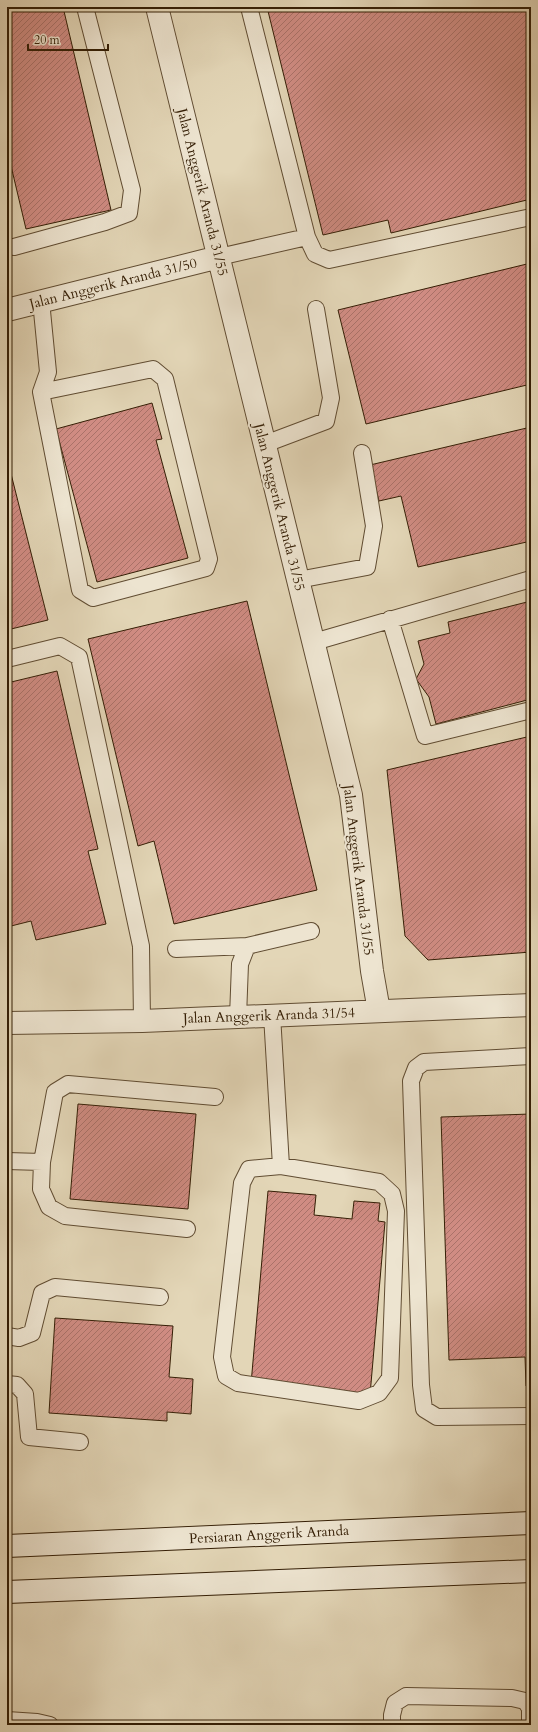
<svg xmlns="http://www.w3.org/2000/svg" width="538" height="1732" viewBox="0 0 538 1732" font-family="Cardo,serif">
<defs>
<pattern id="building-hatch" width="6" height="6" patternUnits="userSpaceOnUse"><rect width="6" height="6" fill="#d08c83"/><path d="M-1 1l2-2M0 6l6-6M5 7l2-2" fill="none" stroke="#aa7269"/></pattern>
</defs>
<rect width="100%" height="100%" fill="#e3d6b7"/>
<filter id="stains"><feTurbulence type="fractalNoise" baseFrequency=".005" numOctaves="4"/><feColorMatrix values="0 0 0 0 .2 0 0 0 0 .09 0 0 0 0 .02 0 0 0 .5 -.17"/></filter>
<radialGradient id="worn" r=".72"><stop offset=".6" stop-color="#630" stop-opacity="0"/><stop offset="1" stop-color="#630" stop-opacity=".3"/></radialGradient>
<path fill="url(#building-hatch)" stroke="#341e05" d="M7 7H63L111 210 26 229 7 149Z
M267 7H531V199L391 233 388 220 323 235Z
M531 263V384L366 424 338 310Z
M152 403 162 439 156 440 188 558 97 582 56 429Z
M531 427V541L418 567 401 496 379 501 370 465Z
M7 458 48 620 7 630Z
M247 601 317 890 174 924 154 841 138 846 88 639Z
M531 601V699L436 724 429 697 416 679 424 664 418 641 450 633 448 622Z
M57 671 98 849 88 851 106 924 36 940 31 921 7 927V683Z
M531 736V952L428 960 405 936 387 770Z
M78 1104 196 1114 188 1209 70 1199Z
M531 1114V1386H526L525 1357 449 1360 441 1117Z
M268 1191 316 1195 314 1215 352 1219 354 1201 380 1203 378 1221 385 1222 370 1395 251 1384Z
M55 1318 173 1326 169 1377 193 1379 191 1414 167 1412V1421L49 1413Z"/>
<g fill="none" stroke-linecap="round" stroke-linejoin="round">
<g stroke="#604c32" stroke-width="18">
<path id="lane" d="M307 237 315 254 329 260 531 217
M14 247 105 222 129 213 132 190 85 7
M219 257 307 237 249 7
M41 392 153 369 165 379 209 559 206 568 93 598 80 590 41 392 48 372 41 301
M265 444 326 421 331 398 316 309
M298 580 367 567 374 526 362 453
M390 619 425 736 531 710
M314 642 531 579
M7 659 60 646 79 657 141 946 142 1021
M176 949 247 946
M272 1015 281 1166
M238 1017 240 964 247 946 311 931
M531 1056 424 1062 416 1068 411 1081 421 1385 424 1409 437 1417 531 1416
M7 1161 42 1162 55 1092 68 1084 215 1097
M42 1162 41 1189 49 1207 65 1216 187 1229
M281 1166 379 1182 392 1194 396 1211 390 1378 379 1393 359 1401 238 1383 226 1376 222 1357 242 1183 249 1169Z
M7 1336 19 1338 32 1333 42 1293 55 1287 160 1297
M7 1384 17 1385 25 1394 29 1437 80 1442
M7 1720 37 1722 50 1725
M392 1725V1715L395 1703 406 1696 512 1698 525 1701 530 1708V1725"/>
</g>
<g stroke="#604c32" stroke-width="24">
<path id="street" d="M157 7 351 795 372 971 379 1011
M7 310 219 257
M7 1023 142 1021 531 1005"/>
</g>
<g stroke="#341e05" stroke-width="24">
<path id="secondary" d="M7 1546 531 1523
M7 1592 531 1571"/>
</g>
<use href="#lane" stroke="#ede4d0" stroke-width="16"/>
<use href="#street" stroke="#ede4d0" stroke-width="22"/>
<use href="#secondary" stroke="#ede4d0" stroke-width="22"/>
</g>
<g text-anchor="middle" stroke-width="4" stroke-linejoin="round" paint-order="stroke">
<g font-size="14" fill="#341e05" stroke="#ede4d0">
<text transform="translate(203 192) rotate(76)" y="5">Jalan Anggerik Aranda 31/55</text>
<text transform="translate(113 283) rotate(-14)" y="5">Jalan Anggerik Aranda 31/50</text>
<text transform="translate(280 507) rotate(76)" y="5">Jalan Anggerik Aranda 31/55</text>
<text transform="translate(359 870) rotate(83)" y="5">Jalan Anggerik Aranda 31/55</text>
<text transform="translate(269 1015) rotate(-2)" y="5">Jalan Anggerik Aranda 31/54</text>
<text transform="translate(269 1534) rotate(-3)" y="5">Persiaran Anggerik Aranda</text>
</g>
</g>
<rect width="538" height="1732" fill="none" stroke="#e3d6b7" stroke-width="24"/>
<rect x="8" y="8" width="522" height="1716" fill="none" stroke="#341e05" stroke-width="2"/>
<rect x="12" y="12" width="514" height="1708" fill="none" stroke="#341e05"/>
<path d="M28 44v6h80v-6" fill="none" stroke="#341e05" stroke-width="2"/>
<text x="34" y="44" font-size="12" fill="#341e05" stroke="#ede4d0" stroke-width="3" paint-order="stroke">20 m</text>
<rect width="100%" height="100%" filter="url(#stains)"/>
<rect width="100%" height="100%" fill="url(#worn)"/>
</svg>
